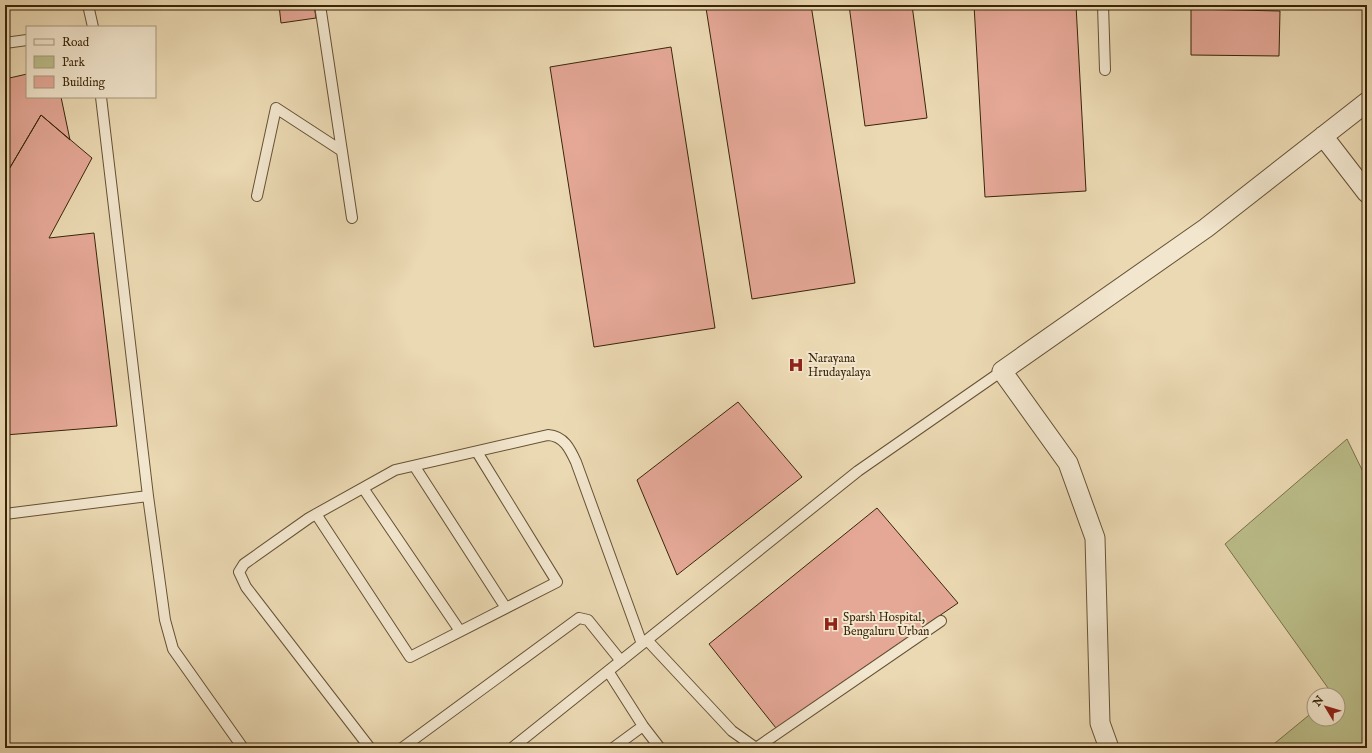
<svg xmlns="http://www.w3.org/2000/svg" width="1372" height="753" viewBox="0 0 1372 753" font-family="'IM FELL English',serif">
<rect width="100%" height="100%" fill="#ebd9b3"/>
<filter id="stains"><feTurbulence type="fractalNoise" baseFrequency=".005" numOctaves="4"/><feColorMatrix values="0 0 0 0 .2 0 0 0 0 .09 0 0 0 0 .02 0 0 0 .5 -.17"/></filter>
<radialGradient id="worn" r=".72"><stop offset=".6" stop-color="#630" stop-opacity="0"/><stop offset="1" stop-color="#630" stop-opacity=".3"/></radialGradient>
<path fill="#bbbe8a" stroke="#7a7249" d="M1347 439 1367 480V748H1269L1314 711V719H1338V695H1333L1225 544Z"/>
<path fill="#e5a897" stroke="#392508" d="M279 5H314L316 18 281 23Z
M722 5H811L855 283 752 299 706 8Z
M849 5H912L927 118 865 126Z
M974 5H1076L1086 191 985 197Z
M1191 9 1280 11 1279 56 1191 55Z
M671 47 715 328 594 347 550 67Z
M27 74V97H61L70 140 41 115 5 176V79Z
M41 115 92 158 49 238 94 233 117 426 5 435V176Z
M738 402 802 477 677 575 637 480Z
M877 508 958 603 776 728 709 644Z"/>
<g fill="none" stroke-linecap="round" stroke-linejoin="round">
<g stroke="#665233" stroke-width="12">
<path id="lane" d="M88 5 93 27
M320 5 352 218
M1103 5 1105 70
M5 43 27 40
M101 97 148 496 165 620 173 649 243 748
M257 196 276 108 342 151
M415 467 506 608
M363 488 460 631
M5 514 148 496
M316 514 410 657 557 582 477 452
M647 640 732 731 756 748
M608 671 643 726 660 748
M370 748 246 587 239 572 244 564 309 518 395 470 548 435C564 436 570 449 576 462L642 644
M402 748 579 618 588 620 621 661
M512 748 858 471 1002 371
M613 748 643 726
M756 748 941 621"/>
</g>
<g stroke="#665233" stroke-width="21">
<path id="street" d="M1323 136 1367 193
M1109 748 1100 723 1095 538 1068 463 1002 371 1206 228 1367 102"/>
</g>
<use href="#lane" stroke="#f2e6ce" stroke-width="10"/>
<use href="#street" stroke="#f2e6ce" stroke-width="19"/>
</g>
<defs>
<g id="hospital-bare" transform="scale(1.2)"><path d="M-5-5h3v3.5h4V-5h3V5h-3V1.5h-4V5h-3Z" fill="#8f2418" stroke="#f2e6ce" stroke-width="2.5" paint-order="stroke"/></g>
</defs>
<g fill-rule="evenodd">
<use href="#hospital-bare" x="796" y="365"/>
<use href="#hospital-bare" x="831" y="624"/>
</g>
<g text-anchor="middle" stroke-width="4" stroke-linejoin="round" paint-order="stroke">
<g font-size="12" fill="#392508" stroke="#f2e6ce" text-anchor="start">
<text x="808" y="362">Narayana<tspan x="808" dy="14">Hrudayalaya</tspan></text>
<text x="843" y="621">Sparsh Hospital,<tspan x="843" dy="14">Bengaluru Urban</tspan></text>
</g>
</g>
<rect width="1372" height="753" fill="none" stroke="#ebd9b3" stroke-width="20"/>
<rect x="6" y="6" width="1360" height="741" fill="none" stroke="#392508" stroke-width="2"/>
<rect x="10" y="10" width="1352" height="733" fill="none" stroke="#392508"/>
<rect x="26" y="26" width="130" height="72" fill="#f2e6ce" stroke="#a8997f"/>
<rect x="34" y="39" width="20" height="6" fill="#f2e6ce" stroke="#a8997f"/>
<text x="62" y="46" font-size="12" fill="#392508">Road</text>
<rect x="34" y="56" width="20" height="12" fill="#bbbe8a" stroke="#a8997f"/>
<text x="62" y="66" font-size="12" fill="#392508">Park</text>
<rect x="34" y="76" width="20" height="12" fill="#e5a897" stroke="#a8997f"/>
<text x="62" y="86" font-size="12" fill="#392508">Building</text>
<g transform="translate(1326 707) rotate(308)"><circle r="19" fill="#f2e6ce" stroke="#a8997f"/>
<path d="M0-3L7 15L0 10L-7 15Z" fill="#8f2418"/>
<text y="-6" font-size="11" font-weight="bold" text-anchor="middle" fill="#392508">N</text>
</g>
<rect width="100%" height="100%" filter="url(#stains)"/>
<rect width="100%" height="100%" fill="url(#worn)"/>
</svg>
